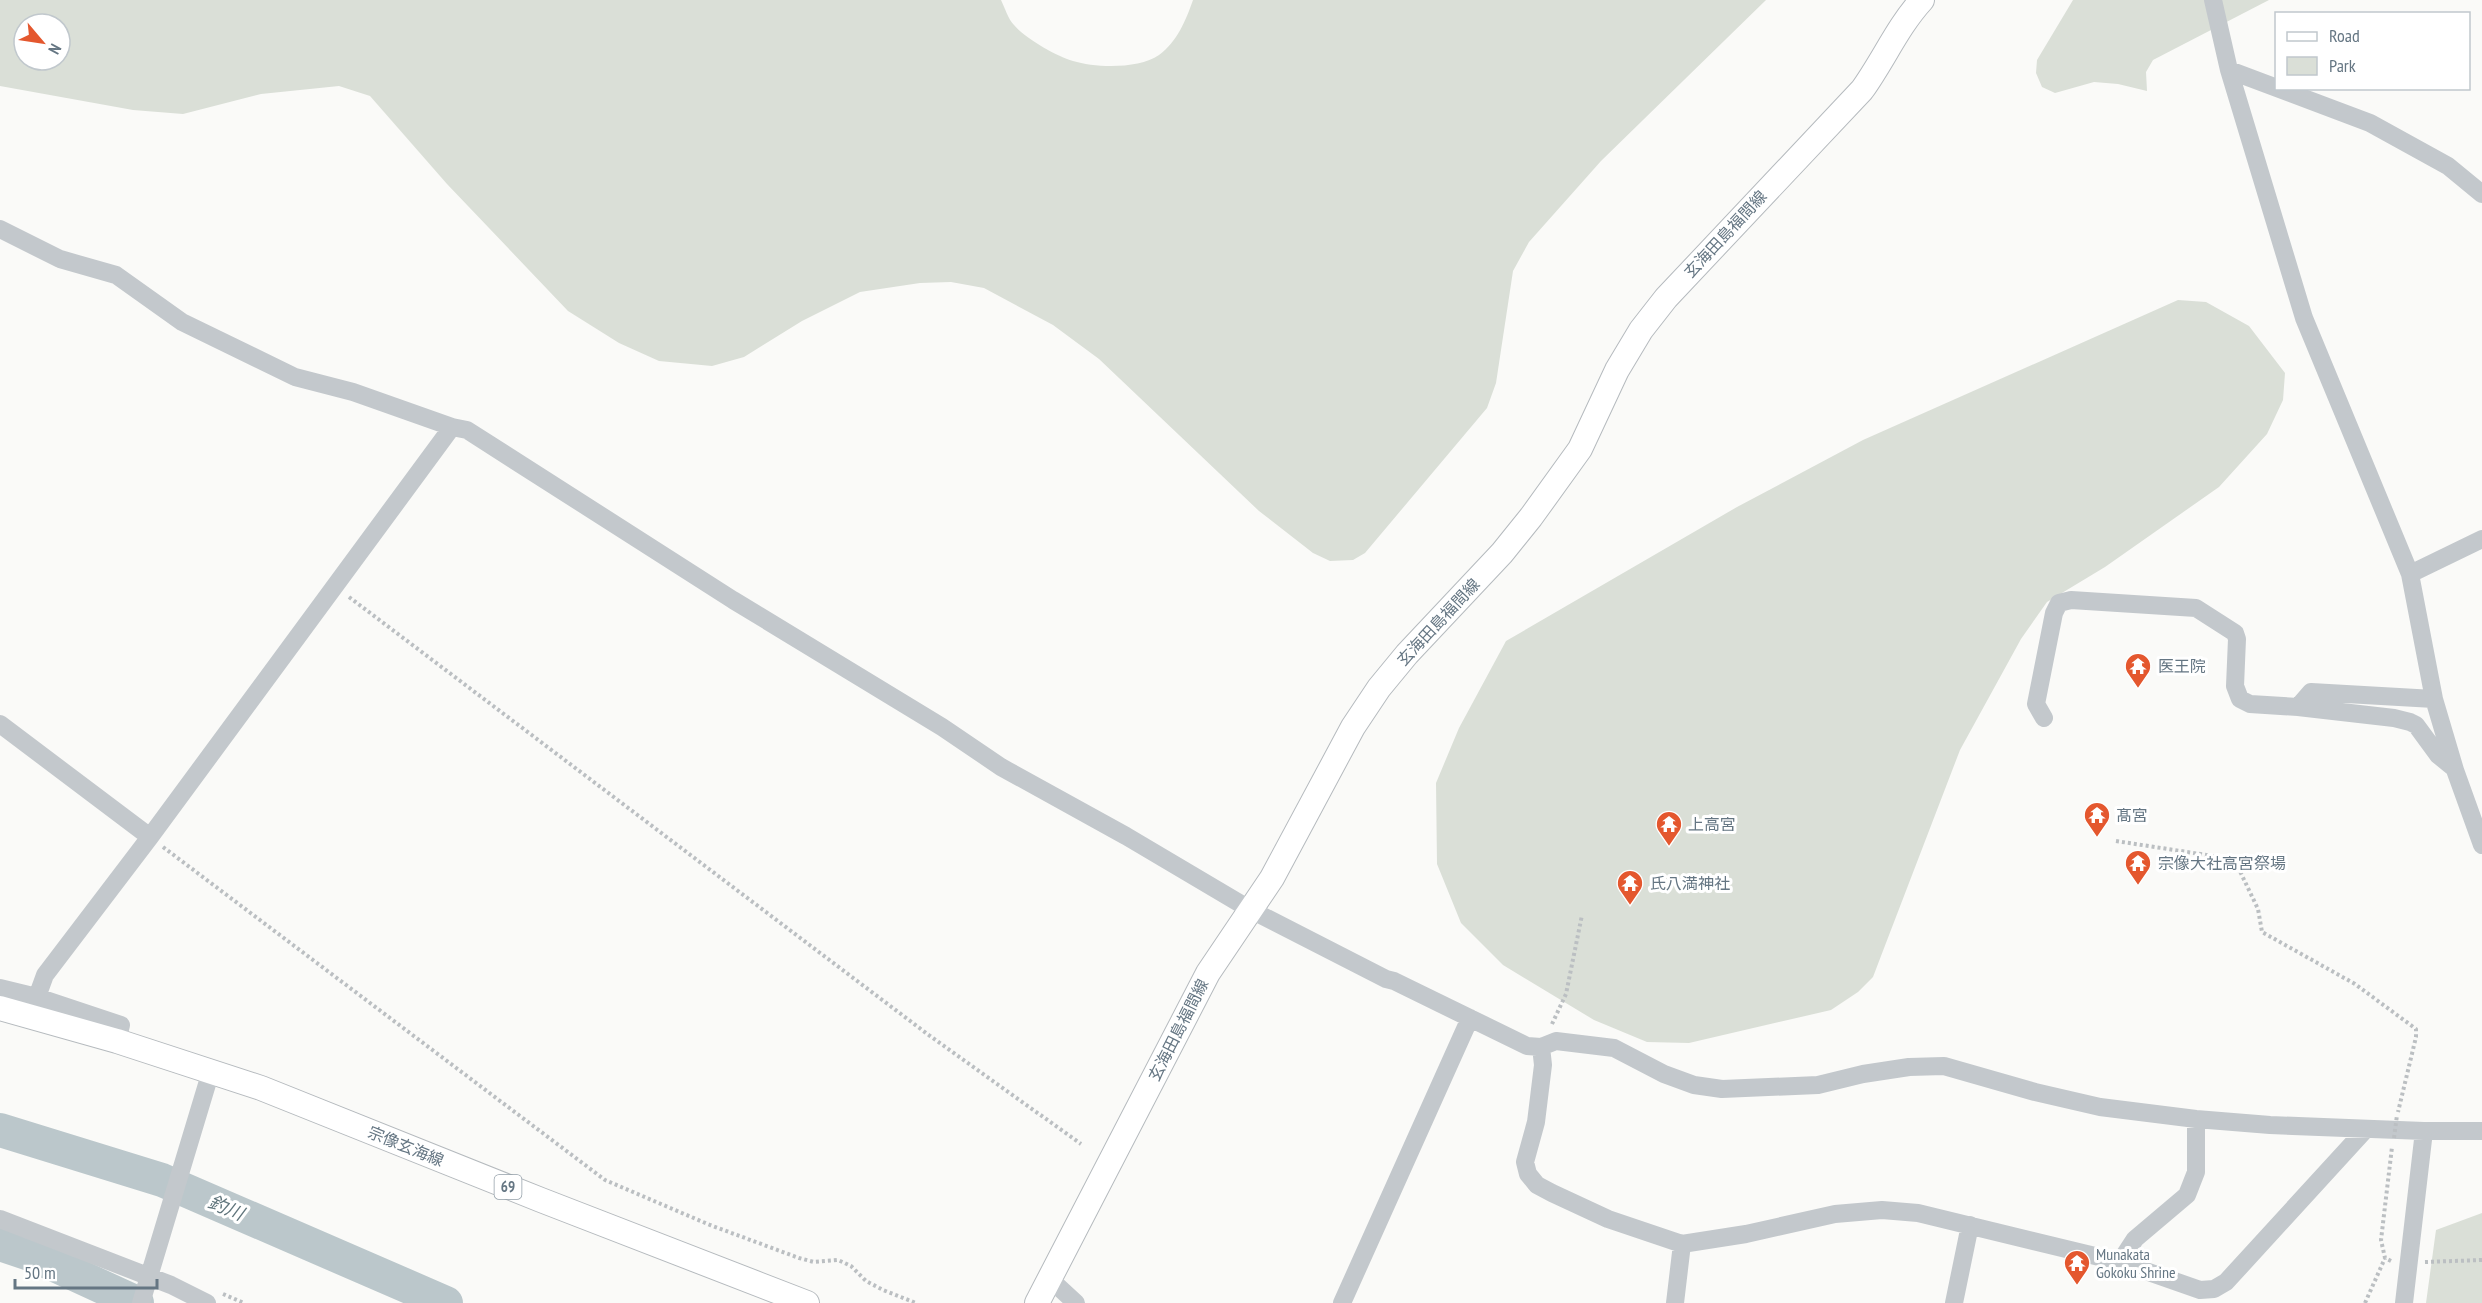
<svg xmlns="http://www.w3.org/2000/svg" width="2482" height="1303" viewBox="0 0 2482 1303" font-family="'PT Sans Narrow','Noto Sans JP',sans-serif">
<rect width="100%" height="100%" fill="#fafaf8"/>
<path fill="#dadfd7" fill-rule="evenodd" d="M0 0H1001C1005 8 1008 19 1014 25 1025 38 1056 56 1073 61 1096 68 1139 69 1159 55 1177 42 1186 20 1193 0H1766L1601 161 1529 242 1513 271 1496 383 1487 408 1365 553 1353 560 1330 561 1313 553 1259 511 1099 359 1053 325 984 288 951 282 920 283 860 292 802 321 744 357 712 366 659 361 619 343 568 311 447 184 370 96 339 86 261 94 183 114 133 110 0 86ZM24 24H60V60H24Z
M2073 0H2269L2153 60 2146 72 2147 91 2118 84 2094 82 2055 93 2042 87 2036 73 2037 60Z
M2178 300 2206 302 2249 326 2285 373 2283 400 2267 434 2219 487 2105 567 2047 602 2021 639 1960 750 1881 956 1873 977 1858 992 1831 1010 1689 1043 1647 1042 1594 1020 1503 965 1461 923 1437 864 1436 783 1459 728 1506 641 1737 507 1863 440Z
M2482 1213V1303H2426L2436 1230Z"/>
<g fill="none" stroke-linecap="round" stroke-linejoin="round">
<path stroke="#bbc7cb" stroke-width="34" d="M0 1130 162 1180 446 1303
M0 1244 33 1255 137 1303"/>
<g stroke="#b5babe" stroke-width="26">
<path id="major" d="M0 1008 117 1041 261 1088 541 1200 807 1303
M1037 1303 1208 973 1272 878 1353 727 1379 688 1407 654 1502 553 1531 517 1580 449 1617 370 1641 330 1666 298 1862 90C1883 61 1898 26 1922 0"/>
</g>
<path stroke="#bbbfc2" stroke-width="4" stroke-dasharray="3 3" stroke-linecap="butt" d="M349 597 930 1036 1081 1144
M2116 841 2226 858 2237 865 2258 909 2262 932 2355 984 2416 1029V1037L2398 1112
M163 847 605 1180 710 1225 799 1258 814 1262 838 1260 851 1266 866 1281 883 1290 916 1303
M1552 1024 1566 994 1582 915
M2391 1261 2385 1258 2381 1240 2392 1147
M2425 1262 2482 1260
M223 1294 244 1303
M2365 1303 2385 1258"/>
<path stroke="#c3c8cc" stroke-width="18" d="M2213 0 2229 70 2304 318 2410 574 2434 699 2455 770 2482 845
M2229 70 2370 123 2448 166 2482 194
M0 229 60 259 116 275 182 322 295 377 353 392 452 427 467 430 733 600 942 727 1001 767 1126 836 1251 910 1386 979 1394 981 1527 1046 1541 1047 1556 1041 1614 1048 1664 1074 1694 1085 1722 1089 1818 1085 1863 1074 1909 1067 1944 1066 2035 1092 2100 1107 2196 1119 2270 1125 2424 1131H2482
M2410 574 2482 539
M2298 707 2311 692 2434 699
M2044 718 2036 704 2054 613 2059 603 2071 600 2196 608 2235 633 2237 639 2235 686 2240 699 2250 704 2298 707 2394 718 2410 722 2416 725 2438 755 2454 768
M0 724 150 837
M0 988 37 997 121 1025 117 1041
M37 997 45 975 150 837 452 427
M1541 1047 1543 1065 1536 1122 1525 1162 1528 1174 1537 1185 1552 1193 1608 1219 1682 1244 1746 1234 1835 1214 1882 1210 1918 1213 2120 1262 2200 1290 2214 1289 2226 1282 2366 1129
M0 1219 171 1285 207 1303
M2120 1262 2135 1239 2187 1195 2196 1172V1119
M1050 1279 1076 1303
M141 1303 211 1071
M1342 1303 1470 1018
M1675 1303 1682 1244
M1954 1303 1970 1225
M2404 1303 2424 1131"/>
<use href="#major" stroke="#fff" stroke-width="24"/>
<path stroke="#bbbfc2" stroke-width="4" stroke-dasharray="3 3" stroke-linecap="butt" d="M2394 1138 2397 1115"/>
</g>
<defs>
<g id="temple-pin" transform="scale(1.35)"><path d="M0 17L-7.5 6A9.5 9.5 0 1 1 7.5 6Z" fill="#e4572e" stroke="#fff"/><path d="M0-6L5-2H3V0L6.5 2.5H4V6H1.5V3h-3V6H-4V2.5H-6.5L-3 0V-2H-5Z" fill="#fff"/></g>
</defs>
<g fill-rule="evenodd">
<use href="#temple-pin" x="2138" y="666"/>
<use href="#temple-pin" x="2097" y="815"/>
<use href="#temple-pin" x="1669" y="824"/>
<use href="#temple-pin" x="2138" y="863"/>
<use href="#temple-pin" x="1630" y="883"/>
<use href="#temple-pin" x="2077" y="1263"/>
</g>
<g text-anchor="middle" stroke-width="6" stroke-linejoin="round" paint-order="stroke">
<rect fill="#fff" stroke="#939fa8" stroke-width="1.5" x="494.5" y="1175" width="27" height="24" rx="4.5"/>
<g font-size="15" font-weight="bold" fill="#657683">
<text x="508" y="1192">69</text>
</g>
<g font-size="16" fill="#657683" stroke="#fff">
<text transform="translate(1725 234) rotate(-47)" y="6">玄海田島福間線</text>
<text transform="translate(1438 622) rotate(-47)" y="6">玄海田島福間線</text>
<text transform="translate(1178 1030) rotate(-63)" y="6">玄海田島福間線</text>
<text transform="translate(406 1146) rotate(22)" y="6">宗像玄海線</text>
</g>
<g font-size="16" fill="#657683" stroke="#fff" text-anchor="start">
<text x="2158" y="672">医王院</text>
<text x="2116" y="821">髙宮</text>
<text x="1688" y="830">上高宮</text>
<text x="2158" y="869">宗像大社高宮祭場</text>
<text x="1650" y="889">氏八満神社</text>
<text x="2096" y="1260">Munakata<tspan x="2096" dy="18">Gokoku Shrine</tspan></text>
</g>
<g font-size="18" font-style="italic" fill="#60757c" stroke="#fff">
<text transform="translate(226 1208) rotate(23)" y="6">釣川</text>
</g>
</g>
<rect x="2275" y="12" width="195" height="78" fill="#ffffff" stroke="#c1c8cd" stroke-width="1.5"/>
<rect x="2287" y="32" width="30" height="9" fill="#ffffff" stroke="#c1c8cd" stroke-width="1.5"/>
<text x="2329" y="42" font-size="18" fill="#657683">Road</text>
<rect x="2287" y="57" width="30" height="18" fill="#dadfd7" stroke="#c1c8cd" stroke-width="1.5"/>
<text x="2329" y="72" font-size="18" fill="#657683">Park</text>
<g transform="translate(42 42) rotate(119)"><circle r="28" fill="#ffffff" stroke="#c1c8cd" stroke-width="1.5"/>
<path d="M0-4.5L10 22L0 15L-10 22Z" fill="#e4572e"/>
<text y="-9" font-size="16" font-weight="bold" text-anchor="middle" fill="#657683">N</text>
</g>
<path d="M15 1279v9h142v-9" fill="none" stroke="#657683" stroke-width="3"/>
<text x="24" y="1279" font-size="18" fill="#657683" stroke="#ffffff" stroke-width="4.5" paint-order="stroke">50 m</text>
</svg>
